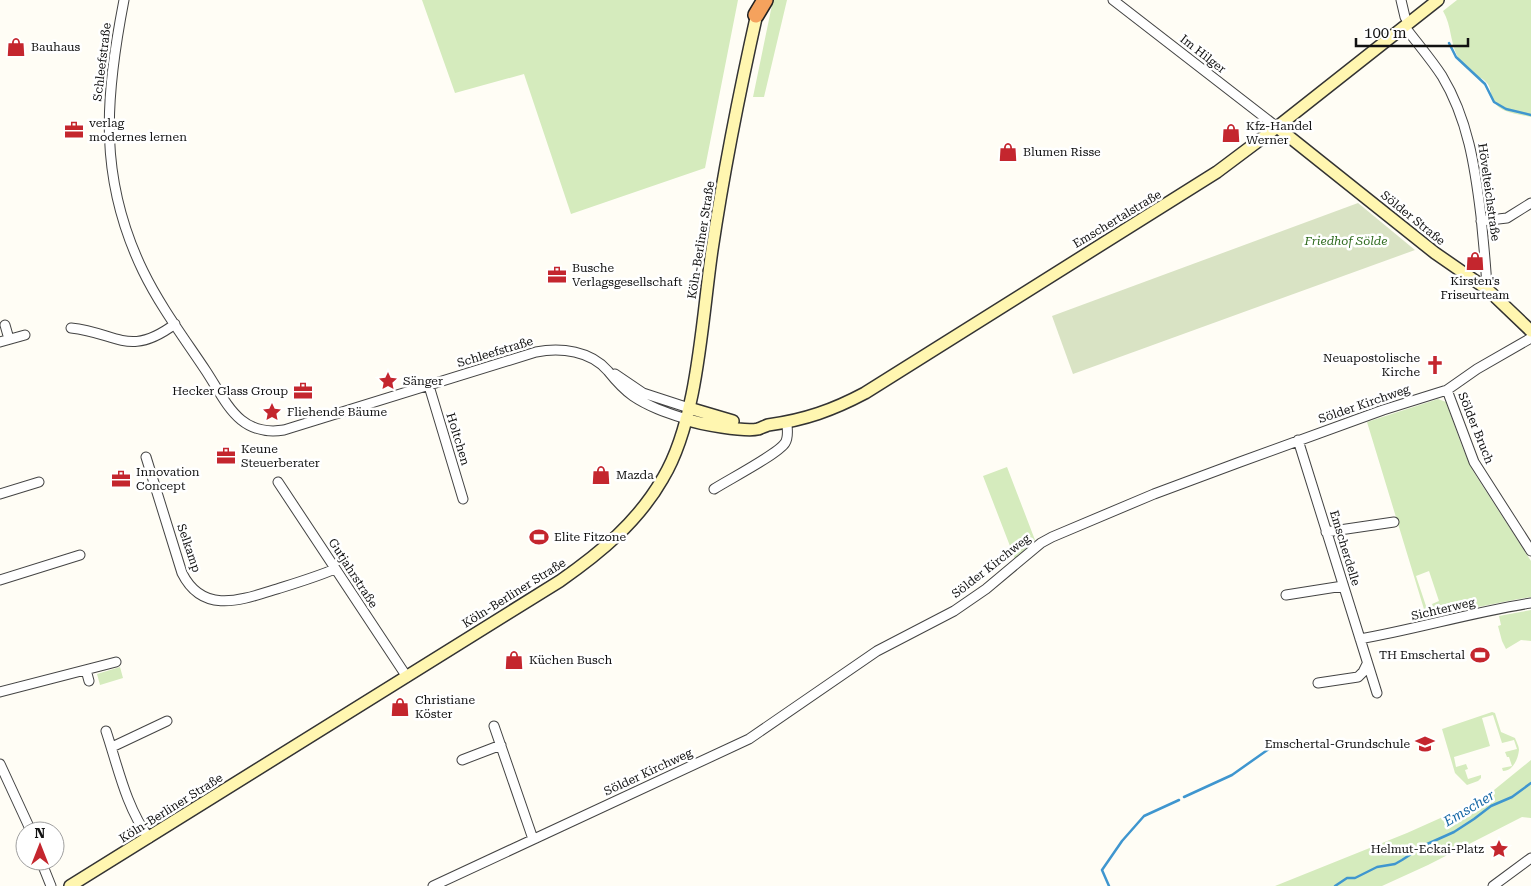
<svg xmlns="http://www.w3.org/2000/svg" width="1531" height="886" viewBox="0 0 1531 886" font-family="'Roboto Serif',serif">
<rect width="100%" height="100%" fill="#fffdf5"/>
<path fill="#d5ebbd" d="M422 0H738L705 168 571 214 524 74 455 93Z
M773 0H787L764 97H753Z
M1457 0H1531V117C1518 114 1499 113 1493 100 1490 94 1491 86 1486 82 1483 78 1479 78 1476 76 1471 72 1462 65 1459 59 1450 45 1452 26 1443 11Z
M1438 399 1446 402 1463 449 1473 471 1531 561V597C1499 602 1467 611 1435 612L1432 604 1439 601 1429 571 1416 576 1430 618 1427 619 1367 422Z
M1007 467 1035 540 1015 559 983 476Z
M1531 610V641L1521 640 1506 649 1502 641 1498 626 1501 625 1499 616Z
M120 667 123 678 100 685 97 674Z
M1492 712 1495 713 1501 732 1515 738C1516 741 1519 746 1519 750 1518 759 1513 771 1503 771L1502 768 1512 766 1509 757H1507L1505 752 1517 749 1514 740 1502 743 1493 715 1482 718 1490 746 1454 757 1456 767 1466 764 1468 769 1465 770 1468 779 1481 775V778L1478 781 1467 785 1455 773 1442 729Z
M1531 760V818L1522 817 1428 865 1382 886H1275L1407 833 1483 799Z"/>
<path fill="#d9e3c4" d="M1358 203 1415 250 1073 374 1052 316Z"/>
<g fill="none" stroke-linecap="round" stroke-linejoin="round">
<path stroke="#3f96cf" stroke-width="2.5" d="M1449 43 1456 57 1485 84 1494 102 1506 109 1531 115
M1184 797 1232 775 1273 746
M1109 886 1102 870 1122 841 1144 816 1179 800
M1335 886 1347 878H1355L1377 867 1395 864 1402 860 1425 845 1454 832 1474 819 1491 806 1512 797 1531 783"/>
<g stroke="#444" stroke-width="11">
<path id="street" d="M124 0C105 98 98 178 143 271 160 306 184 338 206 371 227 403 239 437 284 430L536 352C561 347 591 351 608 371 616 381 623 389 633 396 649 407 668 413 686 419
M1113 0 1277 127
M1401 0 1405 17 1409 23
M1405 27C1417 43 1431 59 1442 76 1468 119 1475 167 1481 216 1483 240 1486 264 1487 289
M1481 221 1507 218 1531 203
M5 325 9 339
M71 328C118 333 129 358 175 324
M0 342 25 335
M615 374 643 393 689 408
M429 386 463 499
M1447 390 1474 462 1531 551
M1298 440 1377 693
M146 457 182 573C203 615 241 600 277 589 296 583 316 577 335 569
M278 482 407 677
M714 489C728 480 778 454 785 443 789 437 787 430 787 423
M0 494 39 482
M1326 532 1394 522
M0 580 80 555
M1286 595 1343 586
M1360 639C1417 629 1473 612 1531 603
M86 670 89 681
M1318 683 1358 677 1363 672 1367 664
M0 692 116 662
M494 726 533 839
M106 731C118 767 126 807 149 838
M112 747 167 721
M462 760 501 745
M0 764 31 831
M41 861 51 886
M433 886 749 739 877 651 954 611 986 589 1041 543 1052 537 1154 494 1240 462 1383 410 1447 390 1477 369 1531 338
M1493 886 1531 858"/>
</g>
<g stroke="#333" stroke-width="14">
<path id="secondary" d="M1277 127 1435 253 1487 289 1531 331
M689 408 733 421
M686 419C699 424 745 432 758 429 761 428 765 426 768 425 805 420 833 410 865 393L1217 172 1277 127 1438 0
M70 886 560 581C600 553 638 522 663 478 698 420 702 318 712 250 724 169 740 89 758 9"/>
</g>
<g stroke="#222" stroke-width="18">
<path id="highway" d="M756 15 765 0"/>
</g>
<use href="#street" stroke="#fff" stroke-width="9"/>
<use href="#secondary" stroke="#fff6b0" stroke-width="11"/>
<use href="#highway" stroke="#f5a25d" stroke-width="15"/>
</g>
<defs>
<g id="shop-bare" transform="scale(1.5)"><path d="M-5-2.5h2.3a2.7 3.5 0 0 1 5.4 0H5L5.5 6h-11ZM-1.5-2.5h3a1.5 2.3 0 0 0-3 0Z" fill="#c4262e" stroke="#fff" stroke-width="2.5" paint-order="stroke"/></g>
<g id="office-bare" transform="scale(1.5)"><path d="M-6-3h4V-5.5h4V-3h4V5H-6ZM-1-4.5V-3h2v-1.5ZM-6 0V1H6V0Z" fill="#c4262e" stroke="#fff" stroke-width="2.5" paint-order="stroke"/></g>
<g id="church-bare" transform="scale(1.5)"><path d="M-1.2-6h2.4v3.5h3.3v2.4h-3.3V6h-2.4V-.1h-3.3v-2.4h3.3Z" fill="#c4262e" stroke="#fff" stroke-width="2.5" paint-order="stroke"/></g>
<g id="sight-bare" transform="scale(1.5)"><path d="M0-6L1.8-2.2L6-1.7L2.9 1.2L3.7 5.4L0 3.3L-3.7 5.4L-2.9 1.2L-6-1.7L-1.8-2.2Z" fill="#c4262e" stroke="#fff" stroke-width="2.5" paint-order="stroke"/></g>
<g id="stadium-bare" transform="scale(1.5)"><path d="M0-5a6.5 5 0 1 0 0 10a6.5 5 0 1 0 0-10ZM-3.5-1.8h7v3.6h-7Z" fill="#c4262e" stroke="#fff" stroke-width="2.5" paint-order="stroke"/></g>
<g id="school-bare" transform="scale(1.5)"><path d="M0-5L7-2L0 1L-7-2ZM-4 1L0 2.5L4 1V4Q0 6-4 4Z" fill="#c4262e" stroke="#fff" stroke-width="2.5" paint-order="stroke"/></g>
</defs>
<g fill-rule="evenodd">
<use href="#shop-bare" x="16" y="47"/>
<use href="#office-bare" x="74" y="130"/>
<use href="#shop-bare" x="1231" y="133"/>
<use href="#shop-bare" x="1008" y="152"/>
<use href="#shop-bare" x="1475" y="261"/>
<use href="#office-bare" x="557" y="275"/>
<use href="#church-bare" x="1435" y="365"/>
<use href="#sight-bare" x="388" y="381"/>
<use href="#office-bare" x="303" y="391"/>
<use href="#sight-bare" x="272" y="412"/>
<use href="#office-bare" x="226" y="456"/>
<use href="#shop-bare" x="601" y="475"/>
<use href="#office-bare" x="121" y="479"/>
<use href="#stadium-bare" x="539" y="537"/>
<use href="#stadium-bare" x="1480" y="655"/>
<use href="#shop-bare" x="514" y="660"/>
<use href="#shop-bare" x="400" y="707"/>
<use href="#school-bare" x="1425" y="744"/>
<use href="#sight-bare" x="1499" y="849"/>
</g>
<g text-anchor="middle" stroke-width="5" stroke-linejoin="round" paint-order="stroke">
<g font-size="12" fill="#111" stroke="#fff" text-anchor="start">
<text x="31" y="51">Bauhaus</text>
<text x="89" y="127">verlag<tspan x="89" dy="14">modernes lernen</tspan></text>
<text x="1246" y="130">Kfz-Handel<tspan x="1246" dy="14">Werner</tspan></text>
<text x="1023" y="156">Blumen Risse</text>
<text x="572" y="272">Busche<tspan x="572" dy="14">Verlagsgesellschaft</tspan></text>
<text x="1475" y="285" text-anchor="middle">Kirsten's<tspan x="1475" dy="14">Friseurteam</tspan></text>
<text x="1420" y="362" text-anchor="end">Neuapostolische<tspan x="1420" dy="14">Kirche</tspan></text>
<text x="403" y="385">Sänger</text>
<text x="288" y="395" text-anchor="end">Hecker Glass Group</text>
<text x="287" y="416">Fliehende Bäume</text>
<text x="241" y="453">Keune<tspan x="241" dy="14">Steuerberater</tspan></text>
<text x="136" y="476">Innovation<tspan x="136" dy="14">Concept</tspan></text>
<text x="616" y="479">Mazda</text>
<text x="554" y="541">Elite Fitzone</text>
<text x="1465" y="659" text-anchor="end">TH Emschertal</text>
<text x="529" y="664">Küchen Busch</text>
<text x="415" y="704">Christiane<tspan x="415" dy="14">Köster</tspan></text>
<text x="1410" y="748" text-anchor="end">Emschertal-Grundschule</text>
<text x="1484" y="853" text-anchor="end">Helmut-Eckai-Platz</text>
</g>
<g font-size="12" fill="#111" stroke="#fff">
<text transform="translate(1203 54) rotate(38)" y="4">Im Hilger</text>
<text transform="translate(102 62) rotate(-83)" y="4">Schleefstraße</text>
<text transform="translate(1489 192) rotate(82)" y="4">Hövelteichstraße</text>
<text transform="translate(1413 218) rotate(39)" y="4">Sölder Straße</text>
<text transform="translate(1117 219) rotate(-31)" y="4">Emschertalstraße</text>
<text transform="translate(701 240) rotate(-81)" y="4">Köln-Berliner Straße</text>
<text transform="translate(495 352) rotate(-17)" y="4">Schleefstraße</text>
<text transform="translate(1364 404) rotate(-19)" y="4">Sölder Kirchweg</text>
<text transform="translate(1476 428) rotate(68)" y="4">Sölder Bruch</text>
<text transform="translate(458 439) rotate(73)" y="4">Holtchen</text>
<text transform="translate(189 548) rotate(71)" y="4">Selkamp</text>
<text transform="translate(1345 548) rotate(73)" y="4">Emscherdelle</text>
<text transform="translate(991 566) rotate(-38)" y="4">Sölder Kirchweg</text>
<text transform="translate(353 573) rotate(57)" y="4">Gutjahrstraße</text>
<text transform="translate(514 593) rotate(-32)" y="4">Köln-Berliner Straße</text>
<text transform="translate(1443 609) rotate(-13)" y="4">Sichterweg</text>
<text transform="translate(648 772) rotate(-25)" y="4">Sölder Kirchweg</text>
<text transform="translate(171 808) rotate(-32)" y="4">Köln-Berliner Straße</text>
</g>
<g font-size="12" font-style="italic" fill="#2f6b1f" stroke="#fff">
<text x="1346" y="245">Friedhof Sölde</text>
</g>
<g font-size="14" font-style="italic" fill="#1768a6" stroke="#fff">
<text transform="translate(1469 808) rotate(-31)" y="5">Emscher</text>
</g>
</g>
<g transform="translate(40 846)"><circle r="24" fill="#ffffff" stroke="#a0a0a0"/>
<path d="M0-4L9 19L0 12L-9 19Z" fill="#c4262e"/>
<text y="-8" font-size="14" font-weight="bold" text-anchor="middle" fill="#111111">N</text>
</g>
<path d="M1356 38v8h112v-8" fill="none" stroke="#111111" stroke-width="2.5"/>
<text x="1364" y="38" font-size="15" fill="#111111" stroke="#ffffff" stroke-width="4" paint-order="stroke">100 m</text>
</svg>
